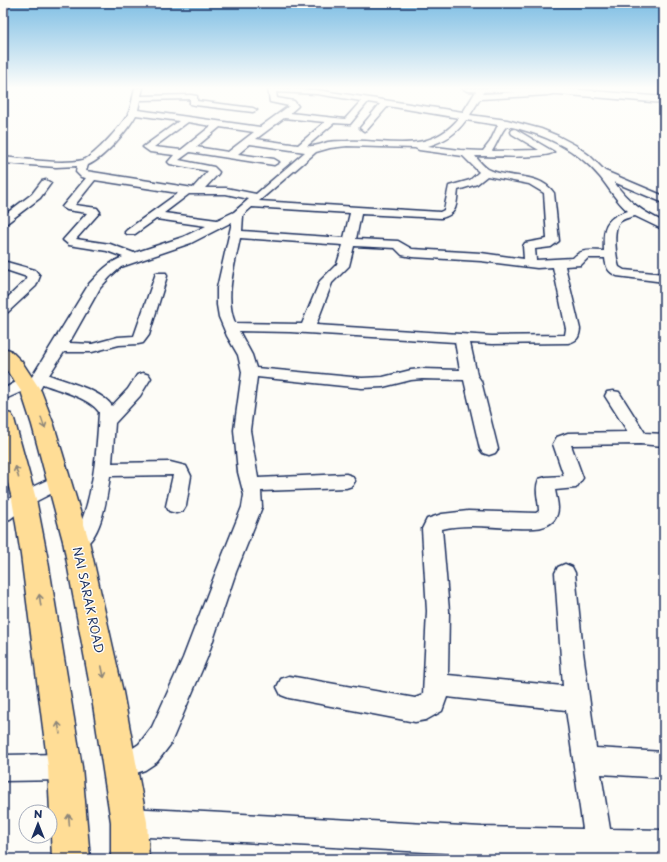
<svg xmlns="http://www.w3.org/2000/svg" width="667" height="862" viewBox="0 0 667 862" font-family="'Playpen Sans',sans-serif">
<rect width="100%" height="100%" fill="#fdfcf7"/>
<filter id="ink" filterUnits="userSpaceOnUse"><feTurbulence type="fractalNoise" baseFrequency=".025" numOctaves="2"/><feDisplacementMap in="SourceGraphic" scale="8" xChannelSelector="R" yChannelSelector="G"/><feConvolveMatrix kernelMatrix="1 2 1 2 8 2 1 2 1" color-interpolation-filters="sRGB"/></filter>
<g filter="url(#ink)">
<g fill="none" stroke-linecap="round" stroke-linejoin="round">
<g stroke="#1b2f5e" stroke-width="3">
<path id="street" d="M135 88H143L141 96 191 95 197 96V101L253 108 257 110 253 112 195 105 190 104V99L140 100 138 110 260 127 289 106 270 102 268 88 317 90 463 112 478 88H486L482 94 548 91 557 88H565V91L548 95 480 99 470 115 507 120 541 129 558 136 575 145 590 156 605 171 664 196V203L614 182C628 202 643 212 664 222V230L635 216C630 217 621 219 618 224 613 232 616 258 619 267L624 270 664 274V282L617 276C608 272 606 267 605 258H588L581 265 565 266 580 329C579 338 577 341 568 343L492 344 470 343 477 375 481 381 498 449 495 453 489 455 483 453 480 449 464 380 422 379 411 380 383 387 362 388 257 377 250 430 258 478 346 474 352 476 355 481 352 486 346 488 261 491 262 507 236 572 207 658 170 745 157 762 145 770 119 779 110 775 106 766 110 757 130 750 139 744 152 727 183 658 216 572 242 507 244 495 238 472 234 430 242 372 238 355 227 336 219 317 217 305V288L232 222 191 243 121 267 110 277 100 288 69 343 92 344 118 337 134 336 155 276 156 273H166L167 276 149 335 143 343 138 344 119 345 92 352H64L49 375C67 382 101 390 112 406L128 389 137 375 143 373 149 375 151 378 140 396 115 423 112 463 170 462 186 466 191 476 186 506 183 511 176 513 169 511 166 506 173 475 110 476C107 496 100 557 69 547L66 541C69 534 77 531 80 525 94 492 97 447 99 412 90 398 58 390 43 384L37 395 31 396 25 395 23 391 3 400V389C11 385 21 378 30 380L89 284C100 272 108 263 123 257L107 251 69 245 63 240 87 213 67 210 62 207 86 178 81 177 76 172 77 166 56 167 3 163V157C26 159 61 165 83 160 94 157 125 122 129 112 132 104 133 96 135 88ZM276 92 317 94 361 101 345 119 290 113 298 106 294 101 277 98ZM368 102 380 104 360 128 364 131 367 130 388 106 459 118C428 156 389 139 347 141 341 141 334 141 328 142 321 144 315 147 307 146L334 123 350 124ZM136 115 179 121 143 147 150 152 174 155 168 162 170 164 208 171 193 188 86 171 88 165C103 159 128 130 136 115ZM284 118 325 122 298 145 256 139ZM466 120 498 125 490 142 483 151 460 150 428 146C445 141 456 134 466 120ZM188 122 211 126 181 150 154 147ZM507 126C544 134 576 148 600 177 610 189 616 201 628 211 604 218 603 228 604 251 592 251 582 248 573 258L536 260 535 249 551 247 559 241 554 193C539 171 509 180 488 169 483 166 479 161 475 156 488 156 547 159 554 152L515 129 512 130 511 132 512 134 539 150 492 151C497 144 502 129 507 126ZM220 127 254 132 228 152 196 147ZM250 144 305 152 256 194 226 188H205L218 174 219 172 214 167 179 160 190 152 274 165 279 162 274 159 238 154ZM347 146 415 148 419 150 463 156 479 172 470 180 449 186 444 210 440 212 259 201 316 152 330 148ZM487 176 529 184 544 193 547 239 525 243 523 246 524 259 481 253 412 249 398 241 356 239 361 214 441 218C458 214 456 205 458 190L477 184ZM95 180 178 193 127 230 125 232 127 234H135L156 219 206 226 183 237 134 253 110 244 76 239 100 212 97 208 75 205ZM189 194H226L249 199 234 212 217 220 164 213ZM252 207 350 213 344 238 242 231 243 215ZM240 238 343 245 337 264 320 281 302 324 235 323C224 296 235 265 240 238ZM354 246 395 248 402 255 412 257 481 261 537 268 553 267 566 329 565 335 492 336 316 325 332 283 349 266ZM239 331 290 332 455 342 460 370 422 369 411 370 383 377 362 378 256 368 252 355Z
M664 94V98L659 99 655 97Z
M46 180 51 183 40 198 7 223 3 224V216L32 194 42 181Z
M3 261 35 270 40 276 36 286 8 312 3 313V302L25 281 27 277 3 269Z
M613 391 619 392 645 433 664 434V446L640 444 571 445 583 478 576 488 555 490C557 501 561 511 554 520 550 525 541 528 535 528 504 530 472 522 442 529L449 611 448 675 563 686 555 573 558 567 565 564 572 567 575 573 583 652 596 748 664 752V778L601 774 610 829 664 830V858L482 855 129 836 119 832 115 822 119 812 129 808 482 827 583 829 566 710 447 697 442 711 426 720 415 722 289 698 281 695 277 687 281 679 289 676 415 698 423 695 427 611 422 529 427 519 442 514 468 511 536 513 539 511C539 500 534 490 539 479L546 477 564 476 553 444 557 437 568 433 628 432 605 396 607 392Z
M60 474 66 476 69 481 66 486 27 506 10 519 3 521V504L13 496Z
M65 754 74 758 78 767 74 776 65 780 3 781V755Z"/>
</g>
<g stroke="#1b2f5e" stroke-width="3">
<path id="secondary" d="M462 88H558L664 97V103L558 94 467 91Z"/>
</g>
<g stroke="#1b2f5e" stroke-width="3">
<path id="primary" d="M3 348 10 350 22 362 41 391 54 425 89 541 123 692 147 822 149 859H111V822L91 692 63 541 32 425 21 391 3 365Z
M3 412 11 414 14 419 36 499 47 555 82 767 90 859H52L48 767 21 555 12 499 3 463Z"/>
</g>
<use href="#street" fill="#fdfcf7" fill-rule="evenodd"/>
<use href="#secondary" fill="#fdfcf7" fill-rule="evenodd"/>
<use href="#primary" fill="#ffdd96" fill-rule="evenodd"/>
</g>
<defs><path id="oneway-shaft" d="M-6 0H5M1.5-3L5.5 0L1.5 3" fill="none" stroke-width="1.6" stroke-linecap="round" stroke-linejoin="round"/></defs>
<g stroke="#8d867a">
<use href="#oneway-shaft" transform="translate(43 423) rotate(71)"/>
<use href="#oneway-shaft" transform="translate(17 472) rotate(-105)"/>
<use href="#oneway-shaft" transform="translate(40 600) rotate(-98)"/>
<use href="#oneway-shaft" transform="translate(103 672) rotate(78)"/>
<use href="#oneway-shaft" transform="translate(59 728) rotate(-99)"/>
<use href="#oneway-shaft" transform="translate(69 820) rotate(-94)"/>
</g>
</g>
<linearGradient id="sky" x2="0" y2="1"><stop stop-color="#7ebee4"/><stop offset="0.42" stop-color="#fefefb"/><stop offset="1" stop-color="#fefefb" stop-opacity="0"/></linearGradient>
<rect width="667" height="209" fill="url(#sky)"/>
<g text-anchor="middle" stroke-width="3" stroke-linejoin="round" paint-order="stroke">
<g font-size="12" fill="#1b2f5e" stroke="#fdfcf7">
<text transform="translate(88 600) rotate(78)" y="4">NAI SARAK ROAD</text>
</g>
</g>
<rect width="667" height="862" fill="none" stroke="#fdfcf7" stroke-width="16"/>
<rect x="8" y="8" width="651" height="846" fill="none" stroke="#1b2f5e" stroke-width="1.5" filter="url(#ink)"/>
<g transform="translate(38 824)"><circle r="19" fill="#fdfcf7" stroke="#a3aaba"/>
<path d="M0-3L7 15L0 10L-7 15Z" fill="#1b2f5e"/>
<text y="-6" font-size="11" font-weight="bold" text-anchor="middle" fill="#1b2f5e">N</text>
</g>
</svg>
